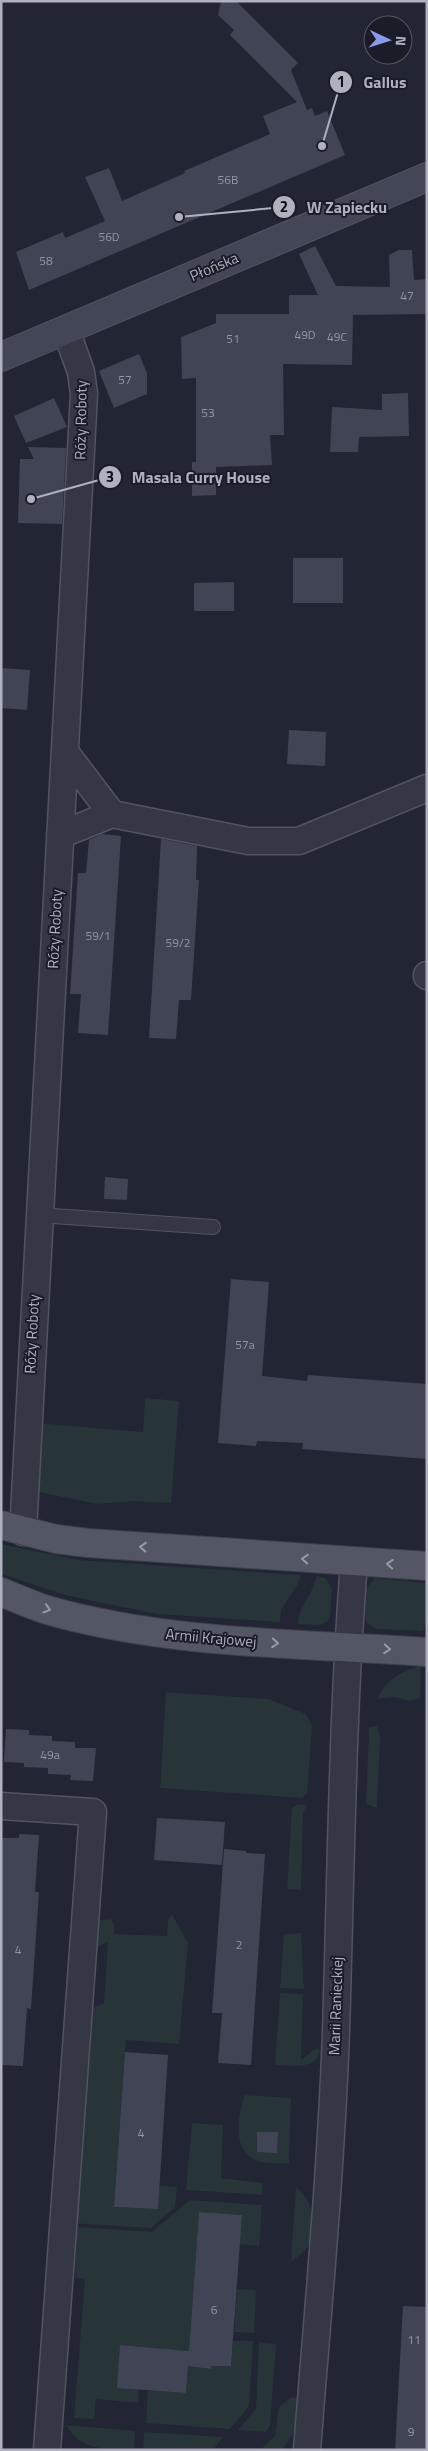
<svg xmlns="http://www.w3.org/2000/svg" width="428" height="2451" viewBox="0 0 428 2451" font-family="'Titillium Web',sans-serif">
<rect width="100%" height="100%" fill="#222533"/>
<path fill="#273438" d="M145 1398 179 1401 171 1503 134 1501 97 1504 34 1491 37 1423 143 1432Z
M1 1544 78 1560 300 1575 299 1582 281 1610 280 1622 157 1614 69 1596 1 1574Z
M316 1576 326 1578 332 1589 330 1617 327 1622 319 1625 298 1624C298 1606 314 1594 316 1576Z
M375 1578 427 1583V1618L423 1631 376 1629 367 1623 364 1616 366 1589Z
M421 1666 420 1698 410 1701 394 1697 377 1699C386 1680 402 1670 421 1666Z
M166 1692 268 1699 306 1714 312 1726 307 1794 302 1798 160 1788Z
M377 1726 380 1738 377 1808 366 1804 369 1727Z
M297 1805H307L303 1813 301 1890 287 1889 292 1808Z
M172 1914 188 1943 179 2044 126 2040 114 2207 157 2209 159 2186 177 2187 175 2207 151 2228 70 2223 87 2016 93 2008 104 2003 108 1942 89 1951 98 1921 111 1919 114 1924V1934L167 1936 168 1920Z
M301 1933 304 1989 280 1988 284 1934Z
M280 1993 303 1994 301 2060 316 2048 320 2050C318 2071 290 2065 275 2065Z
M245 2095 291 2098 289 2163C280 2163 269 2164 261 2162 231 2155 237 2117 245 2095Z
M192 2123 223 2125 221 2178 263 2183 262 2195 186 2190Z
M296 2187C312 2199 320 2229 309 2245 304 2252 297 2257 291 2262Z
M190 2200 262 2205 259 2246 239 2244 241 2215 199 2212 189 2351 120 2345 139 2389 138 2403 96 2399 94 2419 74 2418 85 2279 75 2278 77 2227 152 2232Z
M237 2289 256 2290 254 2333 234 2332Z
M233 2341H253L249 2406 230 2429 146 2423 148 2390 186 2393 188 2366 211 2369V2366H231Z
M259 2342 276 2344 270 2426 266 2432 238 2430 256 2409Z
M291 2397 296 2398C305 2413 293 2439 281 2450H260L275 2436 279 2407Z
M66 2425 135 2431 134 2450C105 2449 81 2451 66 2425Z
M144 2432 223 2437 213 2450H143Z"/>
<path fill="#404454" d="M221 1H236L298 63 291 70 307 110 312 108 315 116 327 111 345 155 29 290 16 252 63 232 65 238 105 221 85 177 109 168 122 201 185 173 184 171 270 134 263 116 297 102 230 35 234 30 218 15Z
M315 246 336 286 390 287 389 255 399 250H412L414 280 427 279V314L353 315 352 365 283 364 284 435H270L272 465 216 467V495L192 496V462H196V378L182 379 181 337 216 323V314H289V295H318L299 254Z
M139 354 147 373V394L114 408 99 371Z
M408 393 409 436 359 437 358 452H330L332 407 382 410V394Z
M54 398 67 427 26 443 14 416Z
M28 447 66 448 62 524 18 523 20 459H34Z
M293 558H343V603H293Z
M234 582V611H194V583Z
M1 668 30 670 27 710 1 708Z
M289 730 326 732 325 766 287 764Z
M102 834 121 836 108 1035 78 1033 81 994H70L78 873H86L89 840Z
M161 839 197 846 196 880H199L191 1000H179L176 1039 149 1038Z
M105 1177 128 1179 127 1200 104 1199Z
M231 1279 269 1282 262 1376 307 1381 308 1375 427 1384V1459L302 1449 303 1443 257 1441 256 1446 218 1443Z
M6 1729 29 1730V1735L52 1736V1741L75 1742V1748H96L93 1781 70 1780 71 1775 48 1774V1768L24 1767V1763L4 1762Z
M157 1818 225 1822 222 1865 154 1860Z
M19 1834 39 1835 35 1892H39L31 2009 27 2008 23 2066 1 2065V1838H19Z
M224 1849 246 1851V1853L265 1854 251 2065 218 2063 222 2013H212Z
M125 2052 168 2055 158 2209 114 2207Z
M257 2132H278L277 2153 257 2152Z
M199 2212 242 2215 231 2366H211V2369L188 2366 186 2393 117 2388 120 2345 189 2351Z
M403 2306 427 2307V2450H395Z"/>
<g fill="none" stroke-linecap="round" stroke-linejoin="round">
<g stroke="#525461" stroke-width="16">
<path id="lane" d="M38 1215 213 1227"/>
</g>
<g stroke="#525461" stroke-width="29">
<path id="street" d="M65 752 112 814
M60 835 112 814 248 841H299L427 788
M427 975V976
M23 1532 84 394 81 372 66 330
M1 1806 93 1812 47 2450
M307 2450C318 2310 331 2170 336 2031 341 1874 342 1718 354 1562"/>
</g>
<g stroke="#525461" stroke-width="30">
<path id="secondary" d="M1 357 427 177"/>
</g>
<g stroke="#3e404d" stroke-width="30">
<path id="primary" d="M1 1525 56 1539 88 1543 427 1566
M1 1592C16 1598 32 1605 47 1610 170 1645 300 1643 427 1652"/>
</g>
<use href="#lane" stroke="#353744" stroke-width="14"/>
<use href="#street" stroke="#353744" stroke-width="26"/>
<use href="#secondary" stroke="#434656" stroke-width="28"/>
<use href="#primary" stroke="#535664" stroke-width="28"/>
</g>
<defs><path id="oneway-chevron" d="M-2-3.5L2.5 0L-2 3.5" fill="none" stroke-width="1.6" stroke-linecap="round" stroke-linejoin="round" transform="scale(1.25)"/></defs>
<g stroke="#989aa9">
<use href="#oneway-chevron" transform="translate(143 1547) rotate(-176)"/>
<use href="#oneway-chevron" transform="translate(305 1559) rotate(-176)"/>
<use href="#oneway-chevron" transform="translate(390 1564) rotate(-176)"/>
<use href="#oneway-chevron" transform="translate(47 1609) rotate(17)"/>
<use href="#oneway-chevron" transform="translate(275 1643) rotate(4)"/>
<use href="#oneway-chevron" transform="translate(387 1649) rotate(4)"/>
</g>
<g text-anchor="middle" stroke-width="4" stroke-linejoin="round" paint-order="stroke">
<g font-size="12" fill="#9396a5">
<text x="228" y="184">56B</text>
<text x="109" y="241">56D</text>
<text x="46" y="265">58</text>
<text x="407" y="300">47</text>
<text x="305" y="339">49D</text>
<text x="337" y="341">49C</text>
<text x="233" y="343">51</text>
<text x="125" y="384">57</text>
<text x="208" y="417">53</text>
<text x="98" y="940">59/1</text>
<text x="178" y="947">59/2</text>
<text x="245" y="1349">57a</text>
<text x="50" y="1759">49a</text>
<text x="239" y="1949">2</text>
<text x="18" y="1954">4</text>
<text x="141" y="2137">4</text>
<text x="214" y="2314">6</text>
<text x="414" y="2344">11</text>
<text x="411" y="2436">9</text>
</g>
<g font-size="15" fill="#afb1c0" stroke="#1a1c28">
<text transform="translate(214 267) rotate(-23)" y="5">Płońska</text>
<text transform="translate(81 420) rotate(-89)" y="5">Róży Roboty</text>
<text transform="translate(55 929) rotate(-87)" y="5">Róży Roboty</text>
<text transform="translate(32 1334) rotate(-87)" y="5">Róży Roboty</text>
<text transform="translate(211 1638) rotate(5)" y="5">Armii Krajowej</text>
<text transform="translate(336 2006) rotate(-88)" y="5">Marii Ranieckiej</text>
</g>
</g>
<path fill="none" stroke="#afb1c0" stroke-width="2" d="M322 146L341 82M179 217L284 207M31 499L110 477"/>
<g fill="#afb1c0" stroke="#1a1c28" stroke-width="2">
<circle cx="322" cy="146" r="5"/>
<circle cx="179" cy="217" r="5"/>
<circle cx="31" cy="499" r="5"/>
<circle cx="341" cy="82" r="12"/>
<circle cx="284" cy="207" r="12"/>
<circle cx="110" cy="477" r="12"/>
</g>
<g font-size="15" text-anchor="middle" font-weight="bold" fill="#111">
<text x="341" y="87">1</text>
<text x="284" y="212">2</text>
<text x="110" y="482">3</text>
</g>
<g font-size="16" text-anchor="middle" font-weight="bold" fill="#afb1c0" stroke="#1a1c28" stroke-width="4" stroke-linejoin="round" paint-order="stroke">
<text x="385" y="88">Gallus</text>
<text x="347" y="213">W Zapiecku</text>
<text x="201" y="483">Masala Curry House</text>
</g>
<rect width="428" height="2451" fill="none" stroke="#afb1c0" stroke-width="5"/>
<g transform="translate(388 40) rotate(94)"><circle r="24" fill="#1a1c28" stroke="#565865"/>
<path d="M0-4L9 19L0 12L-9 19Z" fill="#8c99e8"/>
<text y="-8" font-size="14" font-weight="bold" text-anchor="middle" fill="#afb1c0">N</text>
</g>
</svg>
